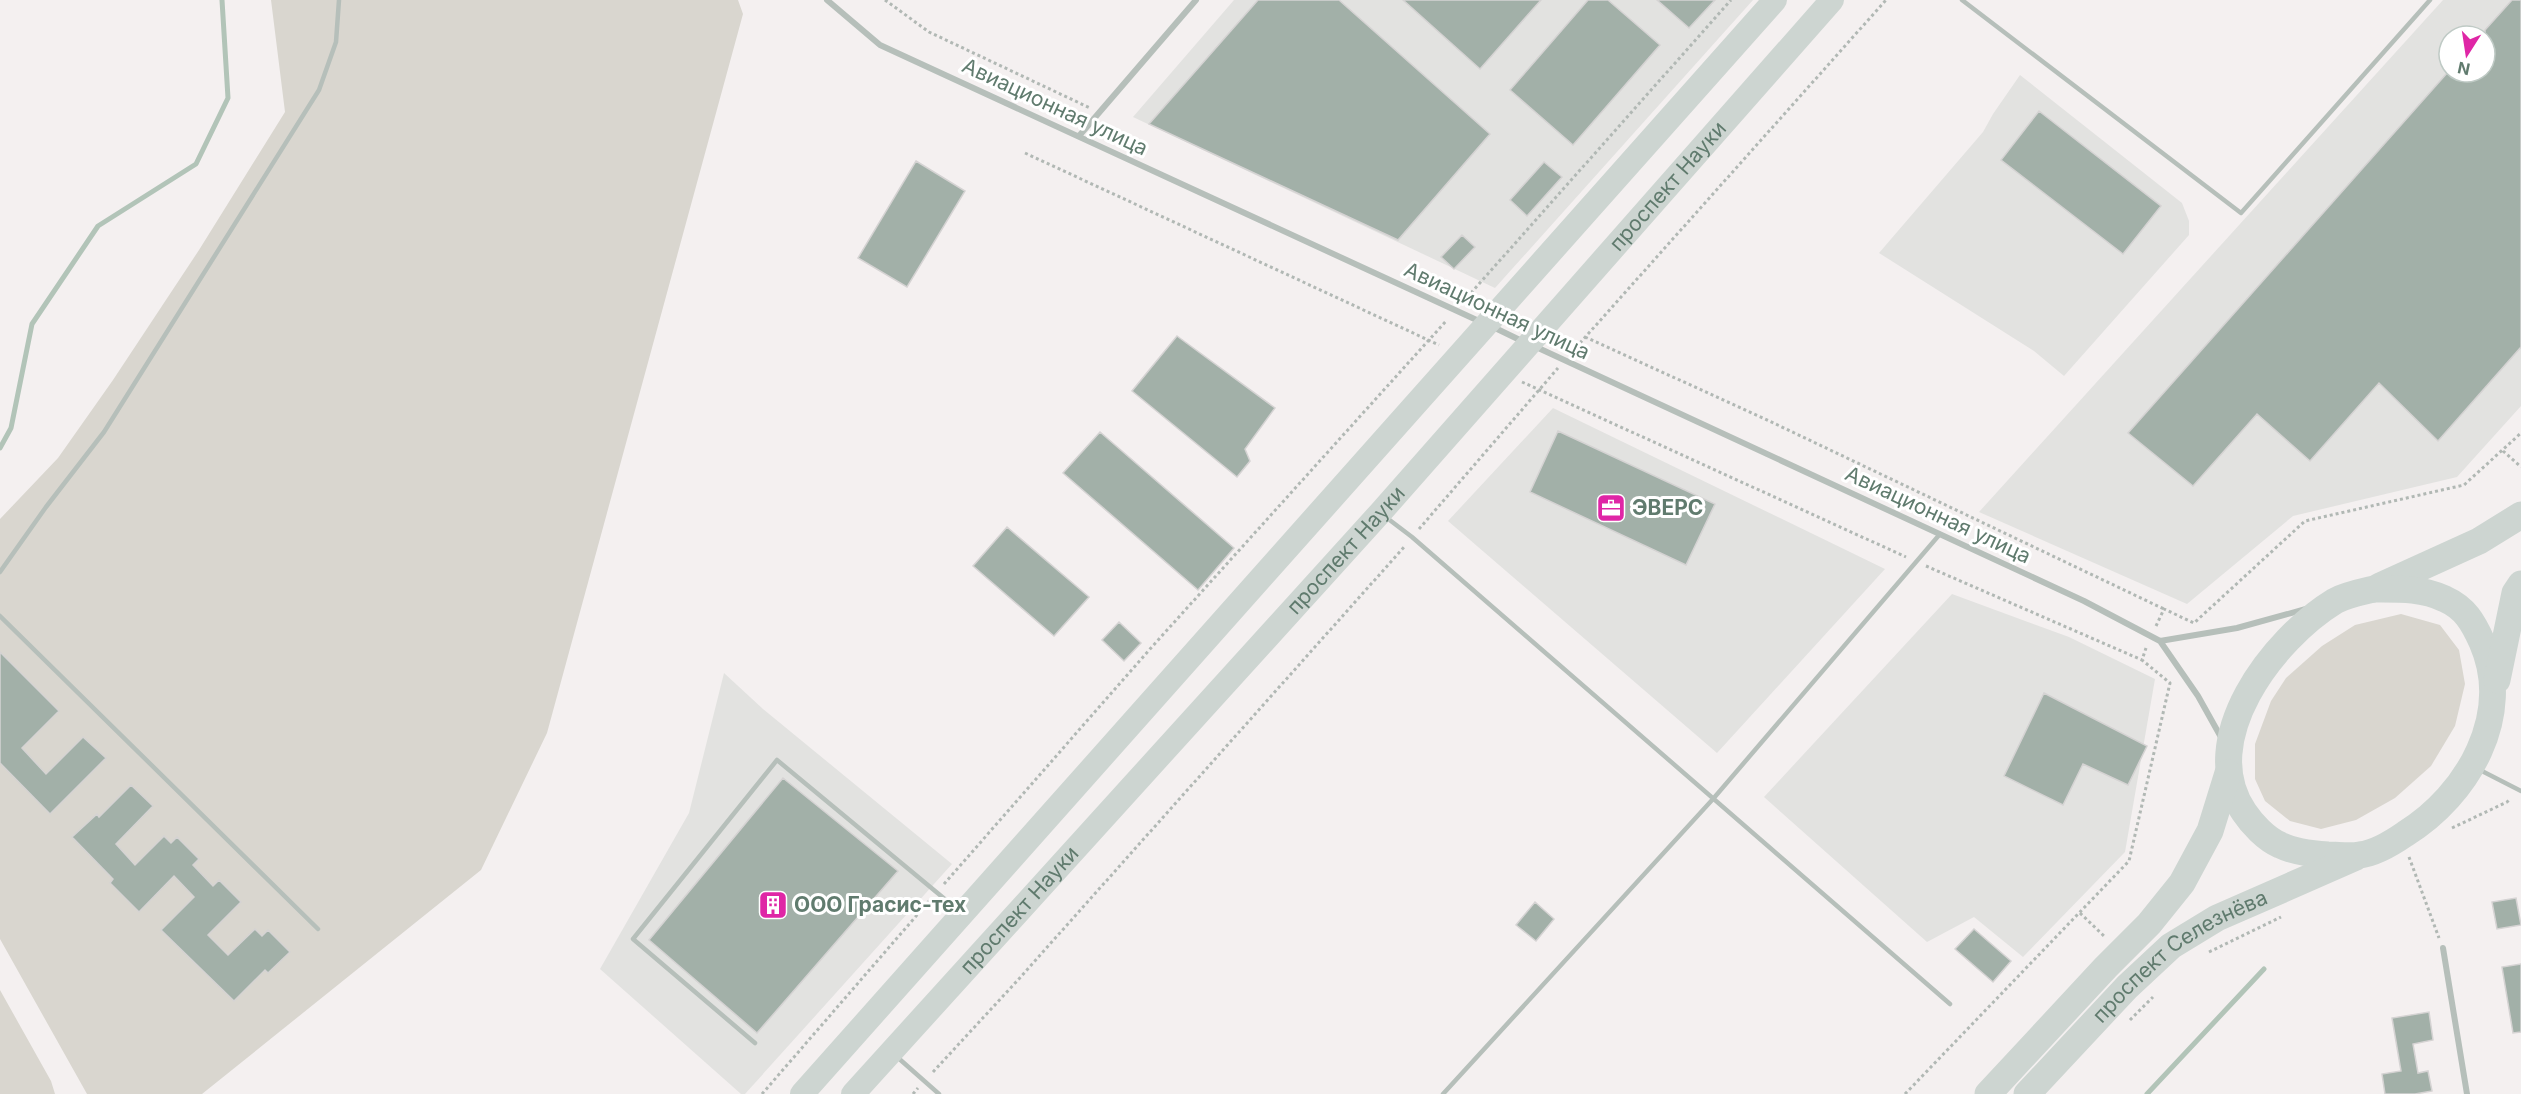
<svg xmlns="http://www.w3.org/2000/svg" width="2521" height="1094" viewBox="0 0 2521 1094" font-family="Inter,sans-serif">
<rect width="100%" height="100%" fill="#f4f0f0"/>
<path fill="#e2e2e0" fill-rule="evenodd" d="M1234 0H1753L1495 288 1133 117Z
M2443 0H2521V406L2457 477 2293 516 2187 604 1979 512ZM2449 36H2485V72H2449Z
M2020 75 2182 203 2189 221V235L2064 376 2034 351 1879 253 1983 132 1993 114Z
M1553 408 1885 569 1717 753 1448 521Z
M1952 594 2069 637 2155 679 2125 852 2023 957 1974 917 1927 942 1764 797Z
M724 673 763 709 952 864 745 1094H741L600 969 689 813Z"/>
<path fill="#d9d6cf" d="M271 0H738L743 14 547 733 481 870 202 1094H87L0 939V519L58 458 113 380 199 250 285 112Z
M2401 614 2440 625 2459 650 2465 684 2455 726 2431 766 2395 798 2356 820 2321 829 2290 821 2265 801 2255 779V744L2271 701 2286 678 2322 646 2355 625Z
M0 990 51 1081 55 1094H0Z"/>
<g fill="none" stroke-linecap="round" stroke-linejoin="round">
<path stroke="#b2c4b8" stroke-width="5" d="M0 448 11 428 32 324 98 226 196 164 228 98 222 0
M2147 1094 2264 969"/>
</g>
<path fill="#a2b0a8" stroke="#d5d3d3" stroke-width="1.5" d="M1258 0H1339L1490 134 1398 240 1149 124Z
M1403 0H1541L1480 69Z
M1588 0H1608L1660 45 1573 145 1510 90Z
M1657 0H1715L1689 28Z
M2512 0H2521V347L2438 441 2379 383 2310 461 2257 414 2193 486 2128 433 2448 72H2485V30Z
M2039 111 2161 206 2123 254 2001 160Z
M916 161 965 191 907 287 858 258Z
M1544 162 1562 177 1527 216 1510 200Z
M1462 235 1475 247 1454 269 1441 257Z
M1177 336 1275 408 1245 449 1250 461 1237 477 1132 391Z
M1558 431 1715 504 1686 565 1530 492Z
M1100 432 1234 548 1198 590 1063 473Z
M1007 527 1089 597 1054 636 973 566Z
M1119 622 1141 643 1124 661 1102 640Z
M0 652 59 711 22 748 46 774 83 737 106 758 50 814 0 763Z
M2044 693 2147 746 2128 785 2083 764 2063 805 2004 776Z
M783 778 898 871 757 1033 649 940Z
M131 785 153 806 116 844 135 865 164 836 171 843 177 837 199 859 193 865 213 886 219 880 241 902 208 935 228 955 255 929 262 936 268 930 290 952 268 973 265 970 234 1001 161 930 194 897 174 876 139 912 110 883 113 879 72 837 97 814 99 817Z
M2516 898 2521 925 2497 929 2492 902Z
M1535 902 1554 919 1536 941 1516 925Z
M1974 929 2011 961 1993 982 1955 949Z
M2521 964V1032L2513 1033 2502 967Z
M2429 1012 2433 1040 2413 1044 2418 1073 2428 1071 2432 1091 2415 1094H2385L2382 1074 2401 1071 2392 1018Z"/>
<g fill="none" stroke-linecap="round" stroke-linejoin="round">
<path stroke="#b1b8b4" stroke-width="3" stroke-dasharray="3 3" stroke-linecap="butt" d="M885 0 929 32 1090 108
M1025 153 1439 345
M1463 302 1731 0
M1585 337 1763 418 2164 609
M1572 352 1886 0
M1522 382 1906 557
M2503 451 2521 467
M1419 529 1558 368
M1926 566 2142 660
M2156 626 2164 609 2194 623 2305 521 2464 485 2521 433
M2452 828 2507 802 2510 799
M2409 857 2439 938
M944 884 1150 649 1447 320
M2080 913 2104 936
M2209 952 2281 917
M2130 1020 2153 997
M933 1072 1017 981 1405 546
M762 1094 930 900
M913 1094 918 1088
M1905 1094 2129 861 2170 683 2142 660 2146 648"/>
<path stroke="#b6bfba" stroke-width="4.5" d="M1962 0 2241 213 2430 0
M1387 518 1412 537 1950 1004
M0 572 46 507 104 432 319 90 336 42 339 0
M0 616 318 929
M2478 769 2521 791
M755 1043 633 939 777 760 958 910
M896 1056 939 1094
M1443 1094 1713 799 1940 534"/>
<path stroke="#b6bfba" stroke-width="6" d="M827 0 880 45 1481 322
M1079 136 1196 0
M1493 327 1524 342
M1534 346 2084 601 2160 641 2198 696 2222 739
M2160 641 2237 628 2306 609
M2443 948 2467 1094"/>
<g stroke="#cdd5d1" stroke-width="24">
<path d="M802 1094 1775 0"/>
<path id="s1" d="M853 1094 1380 513 1832 0"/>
</g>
<g stroke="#cdd5d1" stroke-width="27">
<path d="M2380 586 2479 541 2521 515"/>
<path d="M2374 589C2398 589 2422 588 2445 599 2465 608 2473 622 2482 642 2514 715 2468 795 2405 834 2392 843 2376 853 2360 855 2350 857 2338 855 2328 855 2313 854 2294 852 2280 845 2266 839 2252 824 2244 812 2195 740 2273 639 2335 601 2346 595 2361 592 2374 589Z"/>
<path d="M2497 680 2515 593 2521 584"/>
<path d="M1988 1094 2106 967 2149 924 2182 883 2210 831 2228 773"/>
<path id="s2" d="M2027 1094 2127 987 2171 946 2217 918 2354 858"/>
</g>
</g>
<defs>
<g id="office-square" transform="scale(1.5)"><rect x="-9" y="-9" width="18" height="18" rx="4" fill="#df26a6" stroke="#fff"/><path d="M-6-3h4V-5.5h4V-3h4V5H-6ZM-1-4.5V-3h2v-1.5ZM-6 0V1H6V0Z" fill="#fff"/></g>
<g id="building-square" transform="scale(1.5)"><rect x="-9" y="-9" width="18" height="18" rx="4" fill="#df26a6" stroke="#fff"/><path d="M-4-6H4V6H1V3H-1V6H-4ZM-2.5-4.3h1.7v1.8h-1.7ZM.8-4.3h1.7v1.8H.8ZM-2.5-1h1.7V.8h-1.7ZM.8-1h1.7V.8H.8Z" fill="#fff"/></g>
</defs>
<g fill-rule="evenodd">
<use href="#office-square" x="1611" y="508"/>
<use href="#building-square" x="773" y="905"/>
</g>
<g text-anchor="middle" stroke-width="6" stroke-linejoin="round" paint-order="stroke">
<g font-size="21" fill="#607b6e" stroke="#fff">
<text transform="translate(1055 107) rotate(25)" y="7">Авиационная улица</text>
<text dy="7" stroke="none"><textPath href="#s1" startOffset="1220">проспект Науки</textPath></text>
<text transform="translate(1497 311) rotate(25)" y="7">Авиационная улица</text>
<text transform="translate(1938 515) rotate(25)" y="7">Авиационная улица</text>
<text dy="7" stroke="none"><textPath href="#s1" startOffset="734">проспект Науки</textPath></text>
<text dy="7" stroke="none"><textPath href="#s1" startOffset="248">проспект Науки</textPath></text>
<text dy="7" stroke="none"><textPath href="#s2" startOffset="208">проспект Селезнёва</textPath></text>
</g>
<g font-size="21" font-weight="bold" fill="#607b6e" stroke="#fff" text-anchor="start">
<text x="1632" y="515">ЭВЕРС</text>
<text x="794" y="912">ООО Грасис-тех</text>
</g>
</g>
<g transform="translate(2467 54) rotate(192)"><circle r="28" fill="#ffffff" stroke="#bfcac5" stroke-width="1.5"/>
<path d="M0-4.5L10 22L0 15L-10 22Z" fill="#df26a6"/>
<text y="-9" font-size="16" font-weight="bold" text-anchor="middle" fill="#607b6e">N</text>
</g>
</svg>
